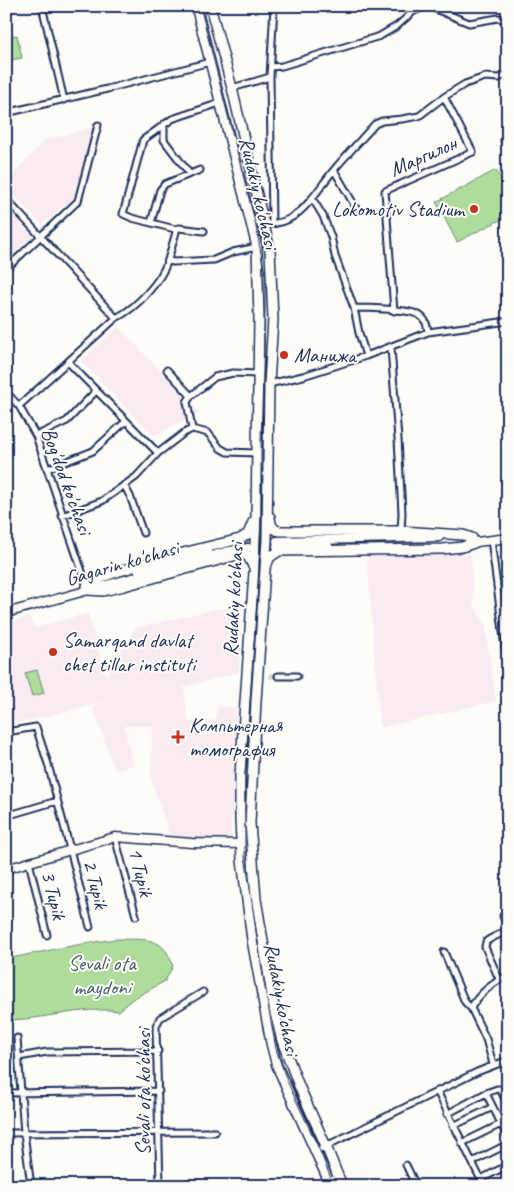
<svg xmlns="http://www.w3.org/2000/svg" width="514" height="1192" viewBox="0 0 514 1192" font-family="Caveat,sans-serif">
<rect width="100%" height="100%" fill="#fdfcf7"/>
<filter id="ink" filterUnits="userSpaceOnUse"><feTurbulence type="fractalNoise" baseFrequency=".02" numOctaves="2"/><feDisplacementMap in="SourceGraphic" scale="10" xChannelSelector="R" yChannelSelector="G"/><feConvolveMatrix kernelMatrix="1 2 1 2 8 2 1 2 1" color-interpolation-filters="sRGB"/></filter>
<g filter="url(#ink)">
<path fill="#f9ebf2" d="M95 127 75 197 42 225 6 187V182L45 140Z
M6 207 33 236 6 261Z
M118 326 162 372 200 413 153 436 81 361Z
M367 555H471L474 606 485 623 496 701 380 728Z
M241 606 239 672 184 687 188 722 216 720 217 706 237 708 231 839 170 838 151 778 152 726H124L133 765 115 771 93 707 106 702 6 726V623L30 617 35 628 88 613 106 676 135 628 216 609Z"/>
<path fill="#b0dc9b" stroke="#66867c" d="M17 35 22 58 10 60 6 38Z
M496 170 508 192V216L457 242 436 202Z
M37 670 44 693 32 696 25 673Z
M118 939C146 940 163 935 173 966L165 981 131 1000 119 1011C81 1006 44 1020 6 1020V959C43 952 80 943 118 939Z"/>
<g fill="none" stroke-linecap="round" stroke-linejoin="round">
<path stroke="#d0d3d8" stroke-width="5" stroke-dasharray="5 2.5" stroke-linecap="butt" d="M269 676H278"/>
<path stroke="#d0d3d8" stroke-width="8" stroke-dasharray="8 4" stroke-linecap="butt" d="M246 543 277 541"/>
<g stroke="#1b2f5e" stroke-width="9">
<path id="street" d="M42 6 64 100
M271 67 282 66 380 36 397 26 414 11 424 8H433L469 23 498 18 508 20
M270 77 272 224
M232 88 270 77 274 6
M220 103 172 119 143 140 123 214 132 218 175 229 176 232 168 260 173 262 214 260 233 252 257 247
M6 113 107 89 210 62
M164 124V140L189 173
M504 141 508 139
M334 170 356 208
M312 198 323 216 331 237 335 256 354 308 359 333 366 356
M6 199 116 318 19 406
M250 221C294 234 309 201 333 171 346 155 361 140 375 124L382 121 402 119 419 116 444 97 465 84 485 77 499 78 508 74
M151 223 160 190 165 184 200 170
M175 229 179 228 204 231
M6 269 78 201 98 125
M354 308C367 308 410 309 419 315 426 319 427 325 428 332
M394 311 385 191 473 152 444 97
M116 318C136 308 161 282 168 260
M391 348 398 439 402 513 401 531
M167 370 191 396 215 377 233 373 257 374
M269 384 303 376 366 356 428 332 508 321
M6 392 19 406 36 436 87 586
M191 396 187 402 192 429 208 433 220 448 227 452 257 453
M36 436 67 421 96 391
M158 453 184 433 192 429
M47 469 93 451 126 421
M124 485 130 496 143 533
M62 516 102 501 136 477 158 453 68 362
M491 540 508 670
M278 676H297
M6 732 36 727 48 764 90 927
M6 816 57 801
M115 837 136 916
M29 862 47 935
M503 916 508 928
M444 952 465 1002 471 1008
M499 979 485 947 486 942C492 936 503 935 508 928
M17 1038 24 1133 31 1186
M19 1057 47 1052 158 1051
M498 1064H493L486 1039 471 1008C478 995 494 981 508 976
M437 1091 484 1186
M6 1093 159 1091
M486 1093 497 1089H500L508 1105
M447 1114 486 1093 508 1138
M453 1126 493 1107
M6 1133 215 1132
M462 1143 501 1124
M316 1151 477 1072 508 1060
M472 1162 508 1144
M406 1165 416 1186
M481 1179 508 1165
M160 1186 156 1026 160 1018 203 992
M503 1186 508 1183"/>
</g>
<g stroke="#1b2f5e" stroke-width="11">
<path id="secondary" d="M277 541 439 537
M469 543 508 538
M277 546H328
M139 571 207 551
M6 613 225 552 248 548
M6 869 115 837 192 843 241 844
M316 1186 340 1179"/>
</g>
<g stroke="#1b2f5e" stroke-width="12">
<path id="primary" d="M196 6 257 247 259 319 256 517 254 572 240 775V819L242 860 252 940 271 1043 277 1066 331 1186
M210 6 232 88 270 250 273 319 269 384 267 540 256 701 250 823 256 899 275 1013 282 1041 299 1086 326 1146 342 1186
M270 517C271 525 272 530 280 531H401L463 535 472 538
M267 564 270 557 279 551 443 549 462 547 474 543
M87 586C104 574 124 570 144 564 176 554 208 547 240 539L248 534 253 522
M88 590 103 591 124 586 241 554 248 556 253 566"/>
</g>
<use href="#street" stroke="#fdfcf7" stroke-width="5"/>
<use href="#secondary" stroke="#fdfcf7" stroke-width="8"/>
<use href="#primary" stroke="#fdfcf7" stroke-width="9"/>
<path stroke="#1b2f5e" stroke-width="1" d="M200 6 255 222 265 274V311L261 441V518L258 585 245 775V856L264 983 276 1049 287 1081 319 1149 334 1186"/>
</g>
</g>
<g fill="#c8321e" stroke="#fdfcf7" stroke-width="2">
<circle cx="474" cy="209" r="5"/>
<circle cx="284" cy="355" r="5"/>
<circle cx="53" cy="652" r="5"/>
<path d="M175.5 729.5h5v5h5v5h-5v5h-5v-5h-5v-5h5z"/>
</g>
<g text-anchor="middle" stroke-width="4" stroke-linejoin="round" paint-order="stroke">
<g font-size="21" fill="#1b2f5e" stroke="#fdfcf7">
<text transform="translate(423 156) rotate(-24)" y="7">Маргилон</text>
<text transform="translate(259 193) rotate(77)" y="7">Rudakiy ko'chasi</text>
<text transform="translate(67 481) rotate(70)" y="7">Bog'dod ko'chasi</text>
<text transform="translate(122 563) rotate(-16)" y="7">Gagarin ko'chasi</text>
<text transform="translate(233 599) rotate(-87)" y="7">Rudakiy ko'chasi</text>
<text transform="translate(141 872) rotate(76)" y="7">1 Tupik</text>
<text transform="translate(96 884) rotate(76)" y="7">2 Tupik</text>
<text transform="translate(54 895) rotate(76)" y="7">3 Tupik</text>
<text transform="translate(282 999) rotate(79)" y="7">Rudakiy ko'chasi</text>
<text transform="translate(143 1092) rotate(-90)" y="7">Sevali ota ko'chasi</text>
</g>
<g font-size="21" fill="#1b2f5e" stroke="#fdfcf7" text-anchor="start">
<text x="464" y="216" text-anchor="end">Lokomotiv Stadium</text>
<text x="294" y="362">Манижа</text>
<text x="63" y="647">Samarqand davlat<tspan x="63" dy="24">chet tillar instituti</tspan></text>
<text x="189" y="732">Компьтерная<tspan x="189" dy="24">томография</tspan></text>
</g>
<g font-size="21" fill="#405a6d" stroke="#fdfcf7">
<text x="102" y="970">Sevali ota<tspan x="102" dy="24">maydoni</tspan></text>
</g>
</g>
<rect width="514" height="1192" fill="none" stroke="#fdfcf7" stroke-width="25"/>
<rect x="12" y="12" width="489" height="1167" fill="none" stroke="#1b2f5e" stroke-width="2" filter="url(#ink)"/>
</svg>
